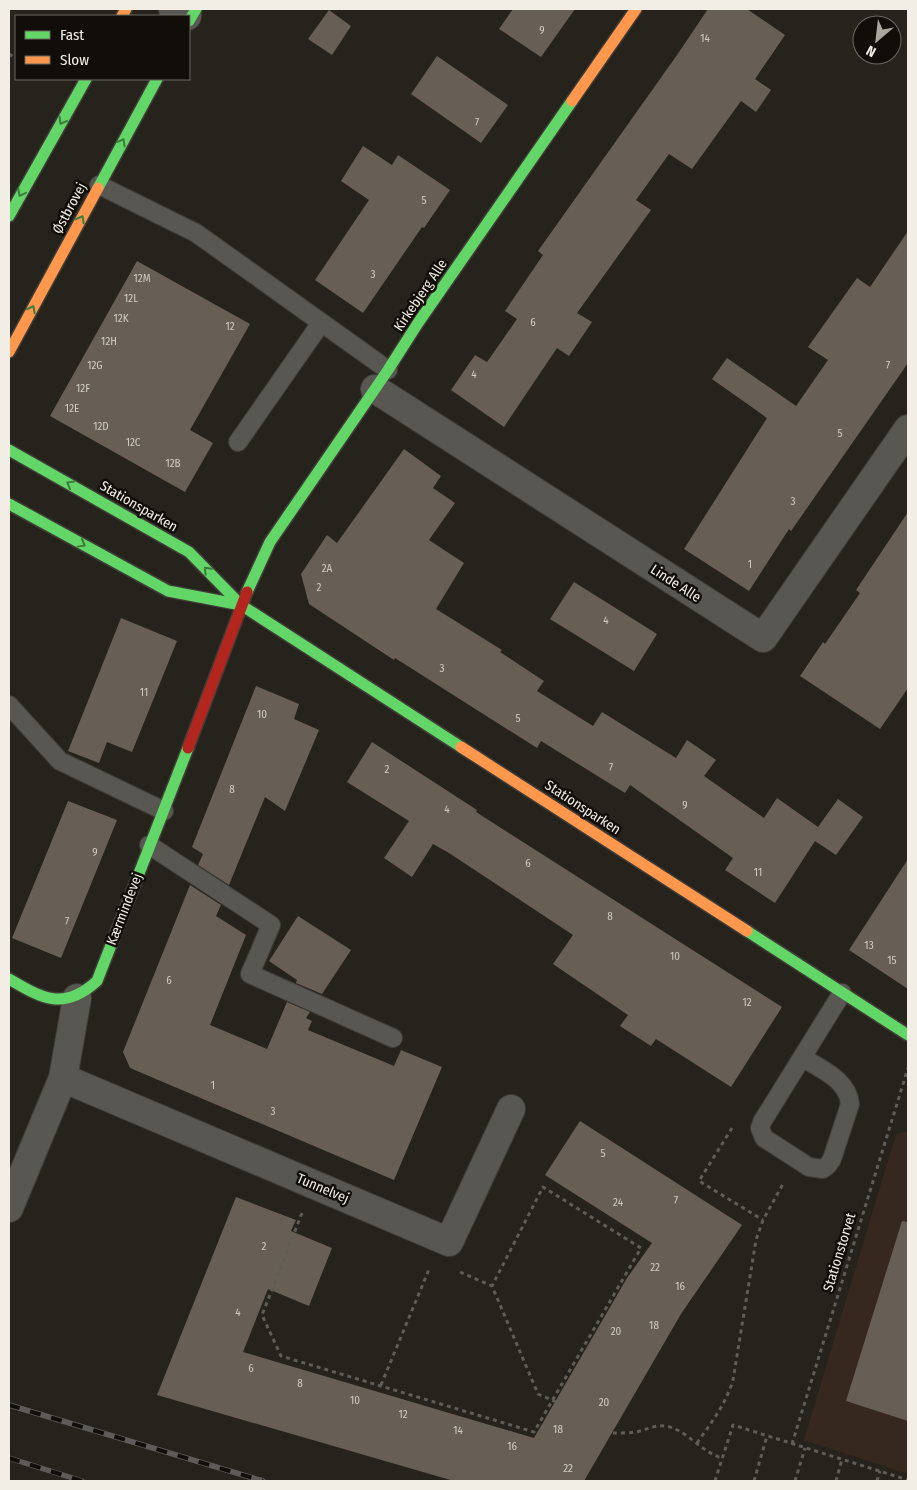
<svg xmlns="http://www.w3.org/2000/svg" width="917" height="1490" viewBox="0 0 917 1490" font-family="'Fira Sans Condensed',sans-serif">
<rect width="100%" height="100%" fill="#26231c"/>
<path fill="#36281e" d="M908 1131V1474L804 1440 896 1134Z"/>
<path fill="#675f55" d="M513 9H575L541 57 499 29Z
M708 9H747L785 35 755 79 771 90 756 112 741 101 692 169 669 154 636 200 651 210 577 313 592 322 569 356 557 348 504 427 451 390 475 355 487 362 517 319 505 311 543 255 538 251 677 55Z
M329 10 351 26 332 55 308 39Z
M437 56 508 105 481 143 411 94Z
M363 146 392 165 398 155 450 190 424 228 422 227 363 313 315 280 369 200 341 181Z
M908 231V363L791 531 789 529 749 591 684 549 767 418 712 379 727 358 796 406 828 360 808 347 857 278 870 287Z
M137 261 250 324 190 430 213 443 185 492 50 416Z
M404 449 441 476 433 488 455 503 429 540 464 563 436 609 502 650 500 652 544 681 537 691 593 726 602 712 676 758 687 740 716 760 704 776 764 818 777 798 818 827 838 799 863 817 836 855 815 841 775 903 725 870 733 858 630 785 625 793 541 741 537 748 395 658 394 660 309 604 301 574 327 535 337 543Z
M908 512V688L880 729 800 676 823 642 825 644 860 593 856 590Z
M574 582 657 634 634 671 550 619Z
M121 618 177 641 132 752 107 742 99 763 68 751Z
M256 686 299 704 294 719 319 730 285 811 265 797 229 885 198 865 203 854 192 847Z
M372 742 477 810 476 812 782 1007 731 1087 656 1039 651 1046 620 1026 628 1015 553 964 573 935 449 853 433 844 412 877 384 858 409 821 347 782Z
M68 801 117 820 61 958 12 938Z
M908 859V989L849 950Z
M190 885 221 905 216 916 246 935 210 1025 267 1049 287 1002 310 1012 306 1018 312 1021 308 1030 394 1066 401 1050 442 1067 394 1180 130 1068 123 1052Z
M298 916 351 950 322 994 296 983 297 980 269 961Z
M580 1121 742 1225 681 1314 584 1481H454L157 1395 236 1197 296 1220 291 1231 332 1248 309 1306 268 1289 243 1352 534 1438 627 1278 652 1243 545 1175Z
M902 1221 908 1222V1421L846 1401Z"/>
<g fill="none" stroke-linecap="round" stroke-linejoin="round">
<g stroke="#403d38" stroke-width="20">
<path id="lane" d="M99 185 196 233 388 370
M238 442 321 323
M9 705 60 761 164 811
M149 845 271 925 250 974 393 1038
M803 1058C821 1069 848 1080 850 1104L832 1159 828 1165 823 1169 809 1167 764 1138 760 1128 762 1122 842 993"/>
</g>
<g stroke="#403d38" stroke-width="30">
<path id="street" d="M173 9 187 16
M375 389 763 638 908 429
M63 1078 449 1242 511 1109
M9 1208 63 1078 77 998"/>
</g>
<g stroke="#403d38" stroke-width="14">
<path id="fast" d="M189 21 196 9
M98 188 157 79
M9 216 86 79
M9 450 189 552 241 605 461 747
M9 504 168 591 241 605
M247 592 270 542 388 370 418 323 572 101
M747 931 908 1035
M9 979C43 999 64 1011 97 981L188 748"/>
</g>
<g stroke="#403d38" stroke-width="14">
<path id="slow" d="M122 16 126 9
M572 101 636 9
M9 352 98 188
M461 747 747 931"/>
</g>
<g stroke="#403d38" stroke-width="14">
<path id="jam" d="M188 748 247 592"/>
</g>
<path stroke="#5f5d58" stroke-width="3" stroke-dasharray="4 4" stroke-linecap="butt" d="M9 54 16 58
M732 1128 699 1181 763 1220
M302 1213 262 1315 281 1356 534 1432 641 1248 543 1187 492 1286
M460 1272 492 1286 538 1394 556 1402
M381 1385 430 1267
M613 1433C620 1433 629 1433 636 1432 646 1430 654 1425 664 1426 684 1427 702 1453 722 1458
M697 1443C711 1423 726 1404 733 1380L756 1240 763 1220 784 1182
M792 1444 908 1068
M715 1481 733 1425 908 1480
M754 1481 767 1436
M795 1481 805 1448
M836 1481 842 1459
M877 1481 880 1471"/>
<use href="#lane" stroke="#595752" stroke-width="18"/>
<use href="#street" stroke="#595752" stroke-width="28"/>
<use href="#fast" stroke="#63d668" stroke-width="11"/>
<use href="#slow" stroke="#ff974d" stroke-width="11"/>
<use href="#jam" stroke="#b3261e" stroke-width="11"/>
<g stroke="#5e5c58" stroke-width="5.5">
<path id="rail" d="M9 1405 263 1481
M9 1458 82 1481"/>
</g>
<use href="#rail" stroke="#110e09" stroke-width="4" stroke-dasharray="11" stroke-linecap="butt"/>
</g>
<defs><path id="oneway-chevron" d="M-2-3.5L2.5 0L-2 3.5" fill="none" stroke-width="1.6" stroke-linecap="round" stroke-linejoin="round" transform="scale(1.25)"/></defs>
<g stroke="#3e7c3d">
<use href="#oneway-chevron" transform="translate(62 121) rotate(120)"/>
<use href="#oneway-chevron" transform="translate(122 142) rotate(-61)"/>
<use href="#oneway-chevron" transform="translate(21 193) rotate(118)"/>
<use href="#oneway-chevron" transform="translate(81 219) rotate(-62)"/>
<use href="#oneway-chevron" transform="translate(32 309) rotate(-62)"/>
<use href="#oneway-chevron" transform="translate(70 484) rotate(-150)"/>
<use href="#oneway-chevron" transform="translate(82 544) rotate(29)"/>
<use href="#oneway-chevron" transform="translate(207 570) rotate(-134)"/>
</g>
<g text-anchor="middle" stroke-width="5" stroke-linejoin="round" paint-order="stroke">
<g font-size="11" fill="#cfcac2">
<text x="542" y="34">9</text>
<text x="705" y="42">14</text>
<text x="477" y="126">7</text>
<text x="424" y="204">5</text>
<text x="373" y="278">3</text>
<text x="142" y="282">12M</text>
<text x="131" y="302">12L</text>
<text x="121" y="322">12K</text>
<text x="533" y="326">6</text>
<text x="230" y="330">12</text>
<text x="109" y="345">12H</text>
<text x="95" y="369">12G</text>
<text x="888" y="369">7</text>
<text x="474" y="378">4</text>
<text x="83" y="392">12F</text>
<text x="72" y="412">12E</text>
<text x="101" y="430">12D</text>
<text x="840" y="437">5</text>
<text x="133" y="446">12C</text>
<text x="173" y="467">12B</text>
<text x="793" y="505">3</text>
<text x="750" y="568">1</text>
<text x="327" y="572">2A</text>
<text x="319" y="591">2</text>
<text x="606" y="624">4</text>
<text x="442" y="672">3</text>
<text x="144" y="696">11</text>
<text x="262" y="718">10</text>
<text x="518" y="722">5</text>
<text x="611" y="771">7</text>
<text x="387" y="773">2</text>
<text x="232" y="793">8</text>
<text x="685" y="809">9</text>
<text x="447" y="813">4</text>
<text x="95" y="856">9</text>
<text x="528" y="867">6</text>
<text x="758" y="876">11</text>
<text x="610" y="920">8</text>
<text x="67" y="925">7</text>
<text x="869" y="949">13</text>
<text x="675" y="960">10</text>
<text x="892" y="964">15</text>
<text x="169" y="984">6</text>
<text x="747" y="1006">12</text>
<text x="213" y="1089">1</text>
<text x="273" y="1115">3</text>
<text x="603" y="1157">5</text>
<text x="676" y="1204">7</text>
<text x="618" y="1206">24</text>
<text x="264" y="1250">2</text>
<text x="655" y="1271">22</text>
<text x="680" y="1290">16</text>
<text x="238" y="1316">4</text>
<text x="654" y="1329">18</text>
<text x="616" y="1335">20</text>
<text x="251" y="1372">6</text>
<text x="300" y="1387">8</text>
<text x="355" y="1404">10</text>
<text x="604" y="1406">20</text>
<text x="403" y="1418">12</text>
<text x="558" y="1433">18</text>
<text x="458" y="1434">14</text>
<text x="512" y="1450">16</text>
<text x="568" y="1472">22</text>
</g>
<g font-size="14" fill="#f2eee6" stroke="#110e09">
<text transform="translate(69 208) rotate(-62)" y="5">Østbrovej</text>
<text transform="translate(420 295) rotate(-56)" y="5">Kirkebjerg Alle</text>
<text transform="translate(139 506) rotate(30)" y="5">Stationsparken</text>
<text transform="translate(676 583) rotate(33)" y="5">Linde Alle</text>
<text transform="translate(583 807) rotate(33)" y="5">Stationsparken</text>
<text transform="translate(124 909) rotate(-69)" y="5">Kærmindevej</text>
<text transform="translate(323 1188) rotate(23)" y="5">Tunnelvej</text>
<text transform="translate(839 1252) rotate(-73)" y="5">Stationstorvet</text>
</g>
</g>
<rect width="917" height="1490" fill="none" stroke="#f2eee6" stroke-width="20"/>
<rect x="15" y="15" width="175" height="65" fill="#110e09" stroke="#6b6861"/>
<rect x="25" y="31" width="25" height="8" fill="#63d668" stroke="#6b6861"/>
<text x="60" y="40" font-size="15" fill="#f2eee6">Fast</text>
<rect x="25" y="56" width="25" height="8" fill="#ff974d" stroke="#6b6861"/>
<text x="60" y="65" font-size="15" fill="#f2eee6">Slow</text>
<g transform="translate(877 40) rotate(208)"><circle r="24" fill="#110e09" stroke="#6b6861"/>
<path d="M0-4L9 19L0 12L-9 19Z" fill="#aba79f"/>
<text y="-8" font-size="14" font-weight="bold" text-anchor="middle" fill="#f2eee6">N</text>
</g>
</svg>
